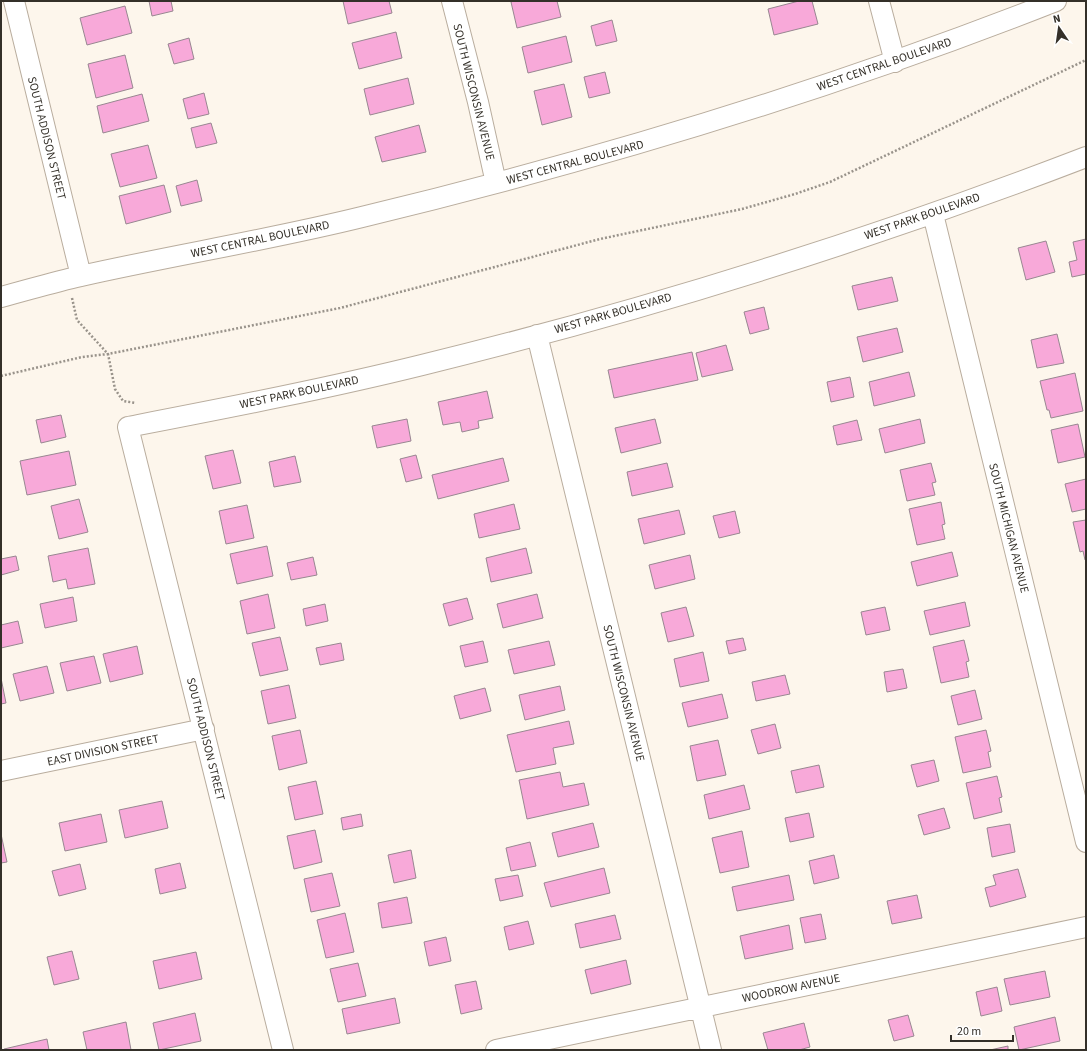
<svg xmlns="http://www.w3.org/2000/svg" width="1087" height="1051" viewBox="0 0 1087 1051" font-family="'Source Sans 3',sans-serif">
<rect width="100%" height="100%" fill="#fdf6ec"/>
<path fill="#f8a9d9" stroke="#988791" d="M149 1H171L173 11 152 16Z
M343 1H389L392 13 348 24Z
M514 1H557L561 17 517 28 511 2Z
M799 1H812L818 24 774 35 768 9Z
M125 6 132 33 87 45 80 18Z
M612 20 617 41 596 46 591 26Z
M396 32 402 58 359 69 352 43Z
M566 36 572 62 528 73 522 47Z
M189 38 194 59 174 64 168 44Z
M125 55 133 88 96 98 88 64Z
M605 72 610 93 589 98 584 77Z
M408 78 414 104 370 115 364 89Z
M564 84 572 117 542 125 534 91Z
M204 93 209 114 188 119 183 99Z
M142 94 149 121 103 133 97 106Z
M211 123 217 143 196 148 191 128Z
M419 125 426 152 382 162 375 137Z
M148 145 157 178 120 187 111 154Z
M197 180 202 201 181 206 176 186Z
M164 185 171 212 126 224 119 196Z
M1086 239V274L1072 277 1069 262 1077 260 1073 242Z
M1046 241 1055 272 1026 280 1018 248Z
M892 277 898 301 858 310 852 286Z
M764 307 769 329 750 334 744 312Z
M897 328 903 352 863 362 857 337Z
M1057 334 1064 363 1037 368 1031 340Z
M726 345 733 370 702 377 696 353Z
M692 352 698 380 614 398 608 370Z
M909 372 915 396 874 406 869 382Z
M1075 373 1083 411 1051 418 1049 410H1047L1040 381Z
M850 377 854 397 831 402 827 382Z
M487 391 493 418 478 421 479 428 462 432 460 422 443 425 438 402Z
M61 415 66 437 41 443 36 420Z
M407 419 411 441 377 448 372 426Z
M655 419 661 443 621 453 615 428Z
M920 419 925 443 885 453 879 429Z
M857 420 862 440 837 445 833 426Z
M1078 424 1085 457 1058 463 1051 430Z
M233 450 241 483 213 489 205 456Z
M69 451 76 485 27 495 20 461Z
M416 455 422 478 406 482 400 459Z
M295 456 301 482 274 487 269 462Z
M503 458 509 481 438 499 432 475Z
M667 463 673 487 632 496 627 472Z
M931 463 936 482 932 483 935 495 907 501 900 470Z
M1086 479V509L1072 512 1065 484Z
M79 499 88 532 59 539 51 506Z
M941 502 945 524 942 525 945 539 917 545 909 509Z
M514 504 520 529 479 538 474 514Z
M247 505 254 538 226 544 219 511Z
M679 510 685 534 644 544 638 519Z
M735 511 740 533 719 538 713 516Z
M1086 520V560H1085L1083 551 1080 552 1073 522Z
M267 546 273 576 237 584 230 554Z
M88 548 95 584 68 589 66 579 53 582 48 556Z
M526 548 532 573 491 582 486 558Z
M952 552 958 576 917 586 911 562Z
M690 555 695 579 655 589 649 565Z
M16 556 19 570 1 575V559Z
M313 557 317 575 291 580 287 563Z
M268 594 275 628 247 634 240 601Z
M537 594 543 618 503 628 497 604Z
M73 597 77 621 45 628 40 604Z
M467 598 473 619 449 626 443 604Z
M965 602 970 626 930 635 924 611Z
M325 604 328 621 306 626 303 609Z
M686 607 694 636 668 642 661 613Z
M885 607 890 630 866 635 861 612Z
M18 621 23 643 1 648V625Z
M280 637 288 670 260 676 252 643Z
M743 638 746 650 729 654 726 641Z
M964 640 969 661 966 662 969 677 941 683 933 647Z
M483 641 488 662 465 667 460 646Z
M549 641 555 665 514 674 508 650Z
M341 643 344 660 320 665 316 648Z
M137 646 143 674 110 682 103 654Z
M703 652 709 681 680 687 674 659Z
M94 656 101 683 67 691 60 663Z
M47 666 54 693 20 701 13 674Z
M903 669 907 688 887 692 884 672Z
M785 675 790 694 756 701 752 682Z
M1 678 6 703 1 704Z
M289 685 296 718 268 724 261 691Z
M560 686 565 710 525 720 519 695Z
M485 688 491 711 460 719 454 696Z
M975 690 982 719 958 725 951 696Z
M722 694 728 718 688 727 682 703Z
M569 721 574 744 553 748 556 764 516 772 507 735Z
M775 724 781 748 758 754 751 730Z
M300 730 307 763 279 770 272 736Z
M986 730 991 751 988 752 991 767 963 773 955 737Z
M718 740 726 775 697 781 690 746Z
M934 760 939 781 917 787 911 765Z
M819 765 824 787 796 793 791 771Z
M560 772 563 787 584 783 589 805 527 819 519 780Z
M997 776 1002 797 999 798 1002 812 974 819 966 783Z
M316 781 323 814 295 820 288 787Z
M744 785 750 809 709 819 704 795Z
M162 801 168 828 125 838 119 810Z
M944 808 950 828 924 835 918 815Z
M809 813 814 837 790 842 785 818Z
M101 814 107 842 65 851 59 823Z
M361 814 363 826 343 830 341 818Z
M593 823 599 847 558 857 552 833Z
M1010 824 1015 852 992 857 987 828Z
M315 830 322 862 294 869 287 836Z
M742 831 749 867 720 873 712 838Z
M1 834 7 862 1 863Z
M530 842 536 866 511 871 506 848Z
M411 850 416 878 394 883 388 855Z
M834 855 839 878 814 884 809 861Z
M180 863 186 888 160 894 155 869Z
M80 864 86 889 59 896 52 871Z
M604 868 610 893 551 907 544 883Z
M1018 869 1026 897 990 907 985 888 996 885 993 875Z
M332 873 340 906 311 912 304 879Z
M518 875 523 896 500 901 495 879Z
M789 875 794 900 737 911 732 887Z
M917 895 922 918 892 924 887 901Z
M407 897 412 923 382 928 378 903Z
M345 913 354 952 326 958 317 920Z
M821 914 826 939 805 943 800 918Z
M615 915 621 939 580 948 575 924Z
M528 921 534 944 509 950 504 927Z
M789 925 793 949 745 959 740 936Z
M446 937 451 961 429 966 424 942Z
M72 951 79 979 54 985 47 957Z
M196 952 202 979 159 989 153 961Z
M626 960 631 984 591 994 585 970Z
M358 963 366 996 338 1002 330 969Z
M1045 971 1050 997 1010 1005 1004 979Z
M476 981 482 1009 461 1014 455 985Z
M997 987 1002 1011 981 1016 976 992Z
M395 998 400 1023 347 1034 342 1009Z
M195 1013 201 1041 159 1050 153 1023Z
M908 1015 914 1036 894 1041 888 1020Z
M1055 1017 1060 1041 1019 1050 1014 1027Z
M126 1022 131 1050H87L83 1032Z
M804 1023 810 1047 799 1050H768L763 1033Z
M47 1039 49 1050H4V1049Z
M1008 1046V1050H990Z"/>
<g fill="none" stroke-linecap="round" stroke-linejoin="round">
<g stroke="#b9ad9e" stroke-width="22">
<path id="minor" d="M14 1 81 276
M452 1 478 102 496 183
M879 1 895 62
M933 214 1086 842
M1 297C28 290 54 282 81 276 174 255 269 240 362 217 598 160 830 90 1056 1
M537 335 711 1050
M1 771 204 729
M283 1050 128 427C226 408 325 389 422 365 647 310 870 240 1086 157
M496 1050 1086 927"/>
</g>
<path stroke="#99938b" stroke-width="2.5" stroke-dasharray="2 2" stroke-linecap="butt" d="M72 298 77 320 108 354 115 389 123 401 136 403
M1 376 82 357 108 354 340 308 600 239 742 209 795 194 830 182 1086 60"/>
<use href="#minor" stroke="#fff" stroke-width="20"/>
</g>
<g text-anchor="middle" stroke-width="3" stroke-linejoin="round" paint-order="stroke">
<g font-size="12" fill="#343029" stroke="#fff">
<text transform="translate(884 64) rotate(-19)" y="4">WEST CENTRAL BOULEVARD</text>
<text transform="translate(474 92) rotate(76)" y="4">SOUTH WISCONSIN AVENUE</text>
<text transform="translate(47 138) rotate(76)" y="4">SOUTH ADDISON STREET</text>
<text transform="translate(575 162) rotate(-15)" y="4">WEST CENTRAL BOULEVARD</text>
<text transform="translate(922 216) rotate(-19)" y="4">WEST PARK BOULEVARD</text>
<text transform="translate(260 239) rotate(-12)" y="4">WEST CENTRAL BOULEVARD</text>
<text transform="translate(613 313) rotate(-16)" y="4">WEST PARK BOULEVARD</text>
<text transform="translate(299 392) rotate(-12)" y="4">WEST PARK BOULEVARD</text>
<text transform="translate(1009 528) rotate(76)" y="4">SOUTH MICHIGAN AVENUE</text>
<text transform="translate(624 693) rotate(76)" y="4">SOUTH WISCONSIN AVENUE</text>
<text transform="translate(206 739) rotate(76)" y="4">SOUTH ADDISON STREET</text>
<text transform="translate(103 750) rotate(-12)" y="4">EAST DIVISION STREET</text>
<text transform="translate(791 988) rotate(-12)" y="4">WOODROW AVENUE</text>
</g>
</g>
<rect width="1087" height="1051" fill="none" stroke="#343029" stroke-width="4"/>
<g transform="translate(1059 28) rotate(347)" stroke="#ffffff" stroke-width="3" paint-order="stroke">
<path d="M0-3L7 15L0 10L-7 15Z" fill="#343029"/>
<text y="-6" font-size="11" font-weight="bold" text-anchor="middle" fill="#343029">N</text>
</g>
<path d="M951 1035v6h62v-6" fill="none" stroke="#343029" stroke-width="2"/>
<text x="957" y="1035" font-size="12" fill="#343029" stroke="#ffffff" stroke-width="3" paint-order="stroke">20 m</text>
</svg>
